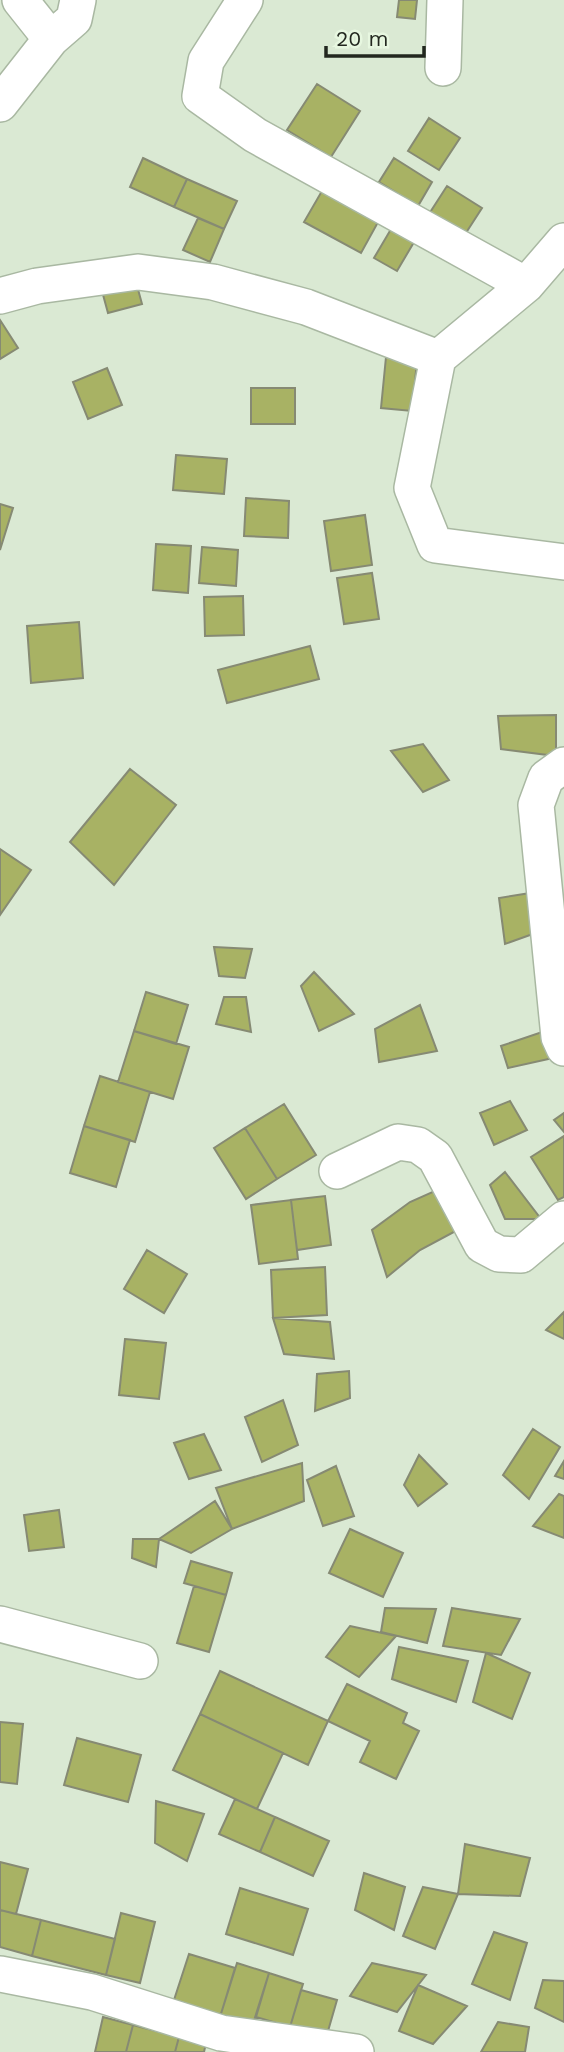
<svg xmlns="http://www.w3.org/2000/svg" width="564" height="2052" viewBox="0 0 564 2052" font-family="'Work Sans',sans-serif">
<rect width="100%" height="100%" fill="#dae9d3"/>
<path fill="#a8b264" stroke="#868a73" stroke-width="2" d="M399 0H417L415 19 397 17Z
M317 84 360 111 331 157 287 130Z
M429 118 460 138 439 170 408 151Z
M143 158 187 179 174 207 130 187Z
M394 158 432 182 418 206 379 182Z
M187 179 237 201 224 229 174 207Z
M326 184 382 215 361 253 304 222Z
M447 186 482 208 464 236 429 214Z
M198 218 224 229 210 262 183 250Z
M394 224 417 237 397 271 374 258Z
M136 282 142 304 108 313 102 291Z
M0 320 18 348 0 359Z
M386 357 417 361 412 411 381 408Z
M107 368 122 405 88 419 73 382Z
M251 388H295V424H251Z
M176 455 227 459 224 494 173 490Z
M246 498 289 501 288 538 244 536Z
M0 504 13 508 0 550Z
M365 515 372 565 331 571 324 521Z
M156 544 191 546 188 593 153 590Z
M202 547 238 550 236 586 199 583Z
M372 573 379 619 344 624 337 578Z
M243 596 244 635 205 636 204 597Z
M79 622 83 678 31 683 27 626Z
M310 646 319 679 227 703 218 670Z
M556 715V756L501 749 498 716Z
M423 744 449 780 423 792 391 751Z
M130 769 176 805 114 885 70 842Z
M0 849 31 870 0 915Z
M543 891 544 930 505 944 499 898Z
M214 947 252 949 245 978 219 976Z
M314 972 354 1014 319 1031 301 986Z
M146 992 188 1005 176 1044 134 1031Z
M224 997H246L251 1032 216 1024Z
M420 1005 437 1051 379 1062 375 1029Z
M134 1031 189 1047 173 1099 118 1082Z
M545 1031 553 1058 508 1068 501 1046Z
M100 1076 150 1092 135 1142 84 1126Z
M510 1101 527 1130 494 1145 480 1113Z
M284 1104 316 1155 277 1179 245 1128Z
M564 1113V1132L554 1120Z
M84 1126 130 1140 116 1187 70 1173Z
M245 1128 277 1179 246 1199 214 1148Z
M564 1136V1197L558 1200 531 1157Z
M505 1172 541 1219H505L490 1185Z
M446 1186 465 1226 420 1250 387 1277 372 1230 410 1202Z
M325 1196 331 1245 297 1250 291 1200Z
M291 1200 298 1259 259 1264 251 1205Z
M147 1250 187 1274 164 1313 124 1289Z
M325 1267 327 1315 273 1318 271 1270Z
M564 1312V1339L546 1330Z
M273 1318 330 1322 334 1359 284 1354Z
M125 1339 166 1343 159 1399 119 1395Z
M349 1371 350 1398 315 1411 317 1374Z
M283 1400 298 1445 262 1462 245 1417Z
M533 1429 560 1447 529 1499 503 1475Z
M204 1434 221 1470 189 1479 174 1443Z
M419 1455 447 1484 418 1506 404 1485Z
M564 1461V1479L555 1476Z
M302 1463 304 1501 232 1529 216 1488Z
M336 1466 354 1516 323 1526 307 1480Z
M559 1494 564 1496V1538L533 1526Z
M215 1501 232 1529 191 1553 159 1539Z
M59 1510 64 1547 29 1551 24 1515Z
M350 1529 403 1553 383 1597 329 1573Z
M133 1539H159L156 1567 132 1558Z
M191 1561 232 1573 226 1595 184 1583Z
M194 1586 226 1595 209 1652 177 1643Z
M385 1608 436 1609 427 1643 381 1632Z
M452 1608 520 1619 501 1655 443 1646Z
M350 1626 396 1636 359 1677 326 1657Z
M399 1647 468 1661 456 1702 392 1679Z
M486 1653 530 1673 512 1719 473 1702Z
M220 1671 328 1721 308 1765 200 1714Z
M347 1684 407 1713 403 1723 419 1731 396 1779 360 1762 370 1741 328 1721Z
M200 1714 283 1753 257 1809 173 1770Z
M0 1722 23 1724 17 1784 0 1782Z
M77 1738 141 1755 128 1802 64 1785Z
M235 1799 275 1817 260 1852 219 1834Z
M156 1801 204 1814 187 1861 155 1843Z
M275 1817 329 1841 313 1876 260 1852Z
M465 1844 530 1858 520 1896 458 1894Z
M0 1862 28 1869 16 1914 0 1910Z
M364 1873 405 1887 394 1930 355 1910Z
M423 1887 458 1894 435 1949 403 1936Z
M240 1888 308 1909 293 1955 226 1934Z
M0 1910 41 1920 32 1956 0 1947Z
M121 1913 155 1922 140 1983 106 1975Z
M41 1920 115 1939 106 1975 32 1956Z
M494 1932 527 1943 510 2000 472 1984Z
M189 1954 235 1968 220 2017 173 2003Z
M237 1963 269 1973 252 2027 220 2017Z
M372 1963 426 1975 397 2012 350 1996Z
M269 1973 303 1984 290 2027 256 2017Z
M543 1980 564 1981V2022L535 2008Z
M418 1985 467 2006 433 2044 399 2031Z
M301 1990 337 2000 326 2038 290 2027Z
M103 2017 133 2025 126 2052H95Z
M498 2022 529 2027 525 2052H481Z
M133 2025 179 2037 175 2052H126Z
M179 2037 206 2043 204 2052H175Z"/>
<g fill="none" stroke-linecap="round" stroke-linejoin="round">
<g stroke="#a9b8a2" stroke-width="38">
<path id="minor" d="M20 0 51 39
M245 0 206 61 200 96 255 135 526 285
M443 68 445 0
M0 104 51 39 74 19 78 0
M564 241 526 285 438 358 412 488 435 545 564 562
M0 296 37 286 138 272 213 282 306 307 438 358
M564 765 546 778 536 805 559 1037 564 1048
M337 1171 398 1142 418 1145 435 1157 482 1245 499 1254 521 1255 564 1219
M0 1624 140 1661
M0 1974 92 1992 221 2033 356 2052"/>
</g>
<use href="#minor" stroke="#fff" stroke-width="35"/>
</g>
<path d="M326 46v10h98v-10" fill="none" stroke="#22271f" stroke-width="3.5"/>
<text x="336" y="46" font-size="21" fill="#22271f" stroke="#e7f7e0" stroke-width="5" paint-order="stroke">20 m</text>
</svg>
